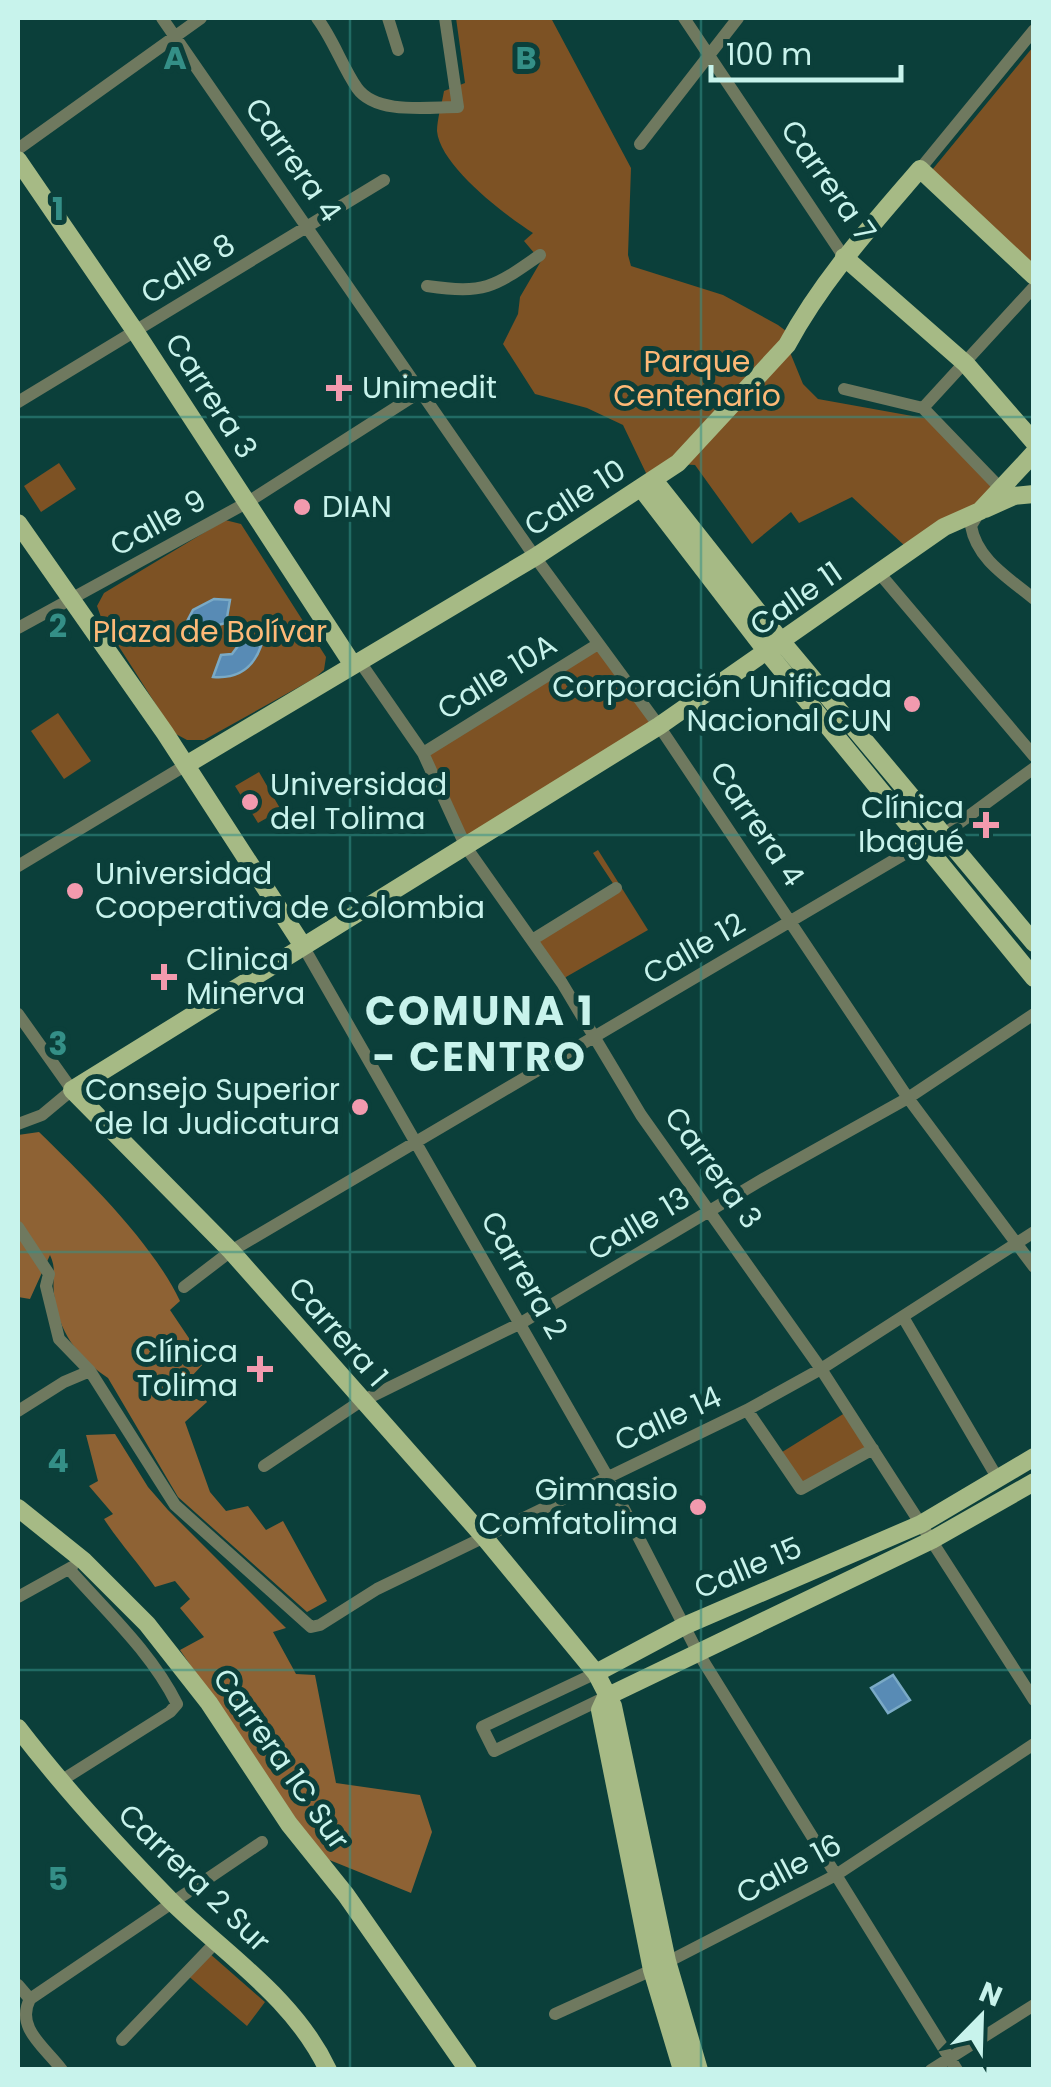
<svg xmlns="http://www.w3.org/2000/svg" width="1051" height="2087" viewBox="0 0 1051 2087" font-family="Poppins,sans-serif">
<rect width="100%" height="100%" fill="#0b3f3a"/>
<path fill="#7d5224" d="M456 18H551L631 168 628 255 631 266 723 295 778 325 786 331 787 345 803 384 818 399 929 419 998 489 944 527 905 546 852 497 799 523 791 512 752 544 695 465 678 464 654 480 646 473 623 425 587 408 535 394 503 344 518 314 520 297 541 261 524 241 533 233C505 215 440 166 437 131 437 119 442 103 444 91L465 83Z
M1033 47V267L932 170Z
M59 463 76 489 41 512 24 486Z
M225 520 241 524 326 657 324 670 315 678 204 740H187L174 733 102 620 97 606 104 593Z
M598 644 659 726 466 847 423 753Z
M58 713 91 761 64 779 31 731Z
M259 772 281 810 258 823 235 786Z
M598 850 648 930 566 977 562 983 532 940 616 888 593 853Z
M848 1411 872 1447 801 1487 779 1454Z
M209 1953 265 2002 247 2026 186 1974Z"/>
<path fill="#8e6234" d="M39 1132C86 1178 152 1242 180 1301L170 1310 205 1362 191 1377 207 1402 185 1422 210 1492 226 1511 248 1506 266 1530 283 1521 327 1601 307 1612 178 1497 108 1378C77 1357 58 1331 54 1294 52 1278 57 1270 50 1255L30 1299 18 1297V1135Z
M115 1434 148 1487 168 1510 286 1628 273 1632 296 1674 315 1675 336 1783 420 1795 432 1832 411 1893 322 1857 180 1650 204 1637 180 1608 190 1599 175 1581 155 1587C139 1564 119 1542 104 1519L113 1514 89 1486 98 1481 86 1435Z"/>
<path fill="#588bb5" stroke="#7aaac6" stroke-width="2.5" d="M214 599 230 600 226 623 214 626 208 638 182 631 193 610Z
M241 642 261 646C253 669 237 679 213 677L221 655 232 654Z
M893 1675 910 1700 888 1713 871 1688Z"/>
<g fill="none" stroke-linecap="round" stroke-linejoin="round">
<path stroke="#6f795f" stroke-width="12" d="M162 18 535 557 659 726 908 1098 1034 1267
M317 18C333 39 342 66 357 88 376 115 429 107 458 107L445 18
M388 18 398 50
M684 18 844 257
M640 144 738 18
M18 149 201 18
M920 169 1034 30
M427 286C485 294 493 288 540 255
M844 389 923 408 1003 491
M18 402 384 180
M923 408 1034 287
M980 511 971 526C977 560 1009 578 1034 599
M880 574 1034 756
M18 628 248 502 420 392
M360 662 423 753 466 847 562 983 641 1115 821 1369 1034 1700
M423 753 598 644
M943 835 1034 768
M18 866 186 765
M532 940 616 888
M303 946 607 1476 697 1651 957 2070
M18 1014 72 1090 42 1115 18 1124
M18 1227 49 1274 46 1286 59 1339 90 1371 175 1505 311 1627 320 1625 377 1589 747 1410 821 1369 1034 1232
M184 1287 231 1251 923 843
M903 1317 998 1479
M747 1410 801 1489 873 1449
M18 1411 64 1382 90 1371
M264 1466 358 1403 521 1323 765 1178 908 1098 1034 1014
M18 1597 72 1567
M596 1673 482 1727 494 1751 606 1697
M59 1782 170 1712 177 1704C151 1652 107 1612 69 1569
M18 1985 30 1999C15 2028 45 2047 62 2070
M30 1999 262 1842
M555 2014 652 1970 836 1875 1034 1744
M122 2040 217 1941
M931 2070 1034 2005"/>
<path stroke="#a6ba85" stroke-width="18" d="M18 160 135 331 353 665
M844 257 966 364 1034 442
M654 480 782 642 1034 943
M641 488 767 652 1034 978
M985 509 1014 496 1034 494
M18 523 165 733 303 946
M186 765 535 557 678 463 787 345C822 280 872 225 920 169L1034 276
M18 1508 84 1561 147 1624 209 1703 289 1824 346 1895 468 2070
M596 1673 684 1626 921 1524 1034 1457
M606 1697 932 1540 1034 1482
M606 1697 600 1710 652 1970 682 2070
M18 1728C65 1789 117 1846 171 1901 226 1955 294 1998 328 2070
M699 2070 667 1961 613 1706 596 1673 484 1537 231 1251 72 1090 659 726 944 527 980 511 1034 453"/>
</g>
<path fill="none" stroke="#348f87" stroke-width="2.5" stroke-opacity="0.55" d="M350 18V2070M701 18V2070M18 417H1034M18 835H1034M18 1252H1034M18 1670H1034"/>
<g fill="#f29aae" stroke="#0b3f3a" stroke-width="4">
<path d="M334 373h10v10h10v10h-10v10h-10v-10h-10v-10h10z"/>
<circle cx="302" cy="507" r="10"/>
<circle cx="912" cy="704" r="10"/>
<circle cx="250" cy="802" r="10"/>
<path d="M981 810h10v10h10v10h-10v10h-10v-10h-10v-10h10z"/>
<circle cx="75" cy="891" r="10"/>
<path d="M159 962h10v10h10v10h-10v10h-10v-10h-10v-10h10z"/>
<circle cx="360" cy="1107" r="10"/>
<path d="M255 1354h10v10h10v10h-10v10h-10v-10h-10v-10h10z"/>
<circle cx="698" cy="1507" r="10"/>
</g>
<g text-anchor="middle" stroke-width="10" stroke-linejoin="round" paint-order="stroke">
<g font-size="30" fill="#c8f3ec" stroke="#0b3f3a">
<text transform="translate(293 160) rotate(55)" y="10">Carrera 4</text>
<text transform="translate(828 181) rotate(55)" y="10">Carrera 7</text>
<text transform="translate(188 269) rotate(-32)" y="10">Calle 8</text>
<text transform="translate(211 396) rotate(57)" y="10">Carrera 3</text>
<text transform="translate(575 498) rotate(-33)" y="10">Calle 10</text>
<text transform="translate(158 523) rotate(-29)" y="10">Calle 9</text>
<text transform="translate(796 599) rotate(-35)" y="10">Calle 11</text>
<text transform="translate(497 677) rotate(-32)" y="10">Calle 10A</text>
<text transform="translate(757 824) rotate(56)" y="10">Carrera 4</text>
<text transform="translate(694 949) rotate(-30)" y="10">Calle 12</text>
<text transform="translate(713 1168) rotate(54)" y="10">Carrera 3</text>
<text transform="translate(639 1224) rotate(-31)" y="10">Calle 13</text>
<text transform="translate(524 1275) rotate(60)" y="10">Carrera 2</text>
<text transform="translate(338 1332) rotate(49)" y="10">Carrera 1</text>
<text transform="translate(668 1419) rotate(-25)" y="10">Calle 14</text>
<text transform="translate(748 1568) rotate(-23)" y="10">Calle 15</text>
<text transform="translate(281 1759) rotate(55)" y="10">Carrera 1C Sur</text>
<text transform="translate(789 1869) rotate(-28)" y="10">Calle 16</text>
<text transform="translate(194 1878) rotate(44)" y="10">Carrera 2 Sur</text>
</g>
<g font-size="30" fill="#fdb977" stroke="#0b3f3a">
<text x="697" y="372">Parque<tspan x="697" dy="34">Centenario</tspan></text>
<text x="210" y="642">Plaza de Bolívar</text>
</g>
<g font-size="30" fill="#c8f3ec" stroke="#0b3f3a" text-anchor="start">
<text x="362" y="398">Unimedit</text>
<text x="322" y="517">DIAN</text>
<text x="892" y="697" text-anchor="end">Corporación Unificada<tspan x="892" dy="34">Nacional CUN</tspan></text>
<text x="270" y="795">Universidad<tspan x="270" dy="34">del Tolima</tspan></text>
<text x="964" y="818" text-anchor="end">Clínica<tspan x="964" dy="34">Ibagué</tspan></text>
<text x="95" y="884">Universidad<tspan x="95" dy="34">Cooperativa de Colombia</tspan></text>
<text x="186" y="970">Clinica<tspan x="186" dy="34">Minerva</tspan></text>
<text x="340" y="1100" text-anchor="end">Consejo Superior<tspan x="340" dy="34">de la Judicatura</tspan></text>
<text x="238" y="1362" text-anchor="end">Clínica<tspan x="238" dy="34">Tolima</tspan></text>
<text x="678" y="1500" text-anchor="end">Gimnasio<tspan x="678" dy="34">Comfatolima</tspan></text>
</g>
<g font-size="40" font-weight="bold" letter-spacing="2.5" fill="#c8f3ec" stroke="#0b3f3a">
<text x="480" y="1025">COMUNA 1<tspan x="480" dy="46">- CENTRO</tspan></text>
</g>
</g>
<g font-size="32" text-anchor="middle" font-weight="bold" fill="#348f87" stroke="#0b3f3a" stroke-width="10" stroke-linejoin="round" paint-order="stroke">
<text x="175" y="69">A</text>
<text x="526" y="69">B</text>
<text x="58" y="220">1</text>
<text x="58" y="637">2</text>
<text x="58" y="1055">3</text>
<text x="58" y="1472">4</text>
<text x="58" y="1890">5</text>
</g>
<rect width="1051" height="2087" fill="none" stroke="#c8f3ec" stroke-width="40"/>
<g transform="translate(981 2017) rotate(23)" stroke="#0b3f3a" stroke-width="8" paint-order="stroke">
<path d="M0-8L18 38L0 25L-18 38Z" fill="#c8f3ec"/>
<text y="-15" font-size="28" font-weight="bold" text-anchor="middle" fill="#c8f3ec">N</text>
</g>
<path d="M711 65v15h190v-15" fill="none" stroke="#c8f3ec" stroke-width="5"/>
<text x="726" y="65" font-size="30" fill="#c8f3ec" stroke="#0b3f3a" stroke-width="8" paint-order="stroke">100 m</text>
</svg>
